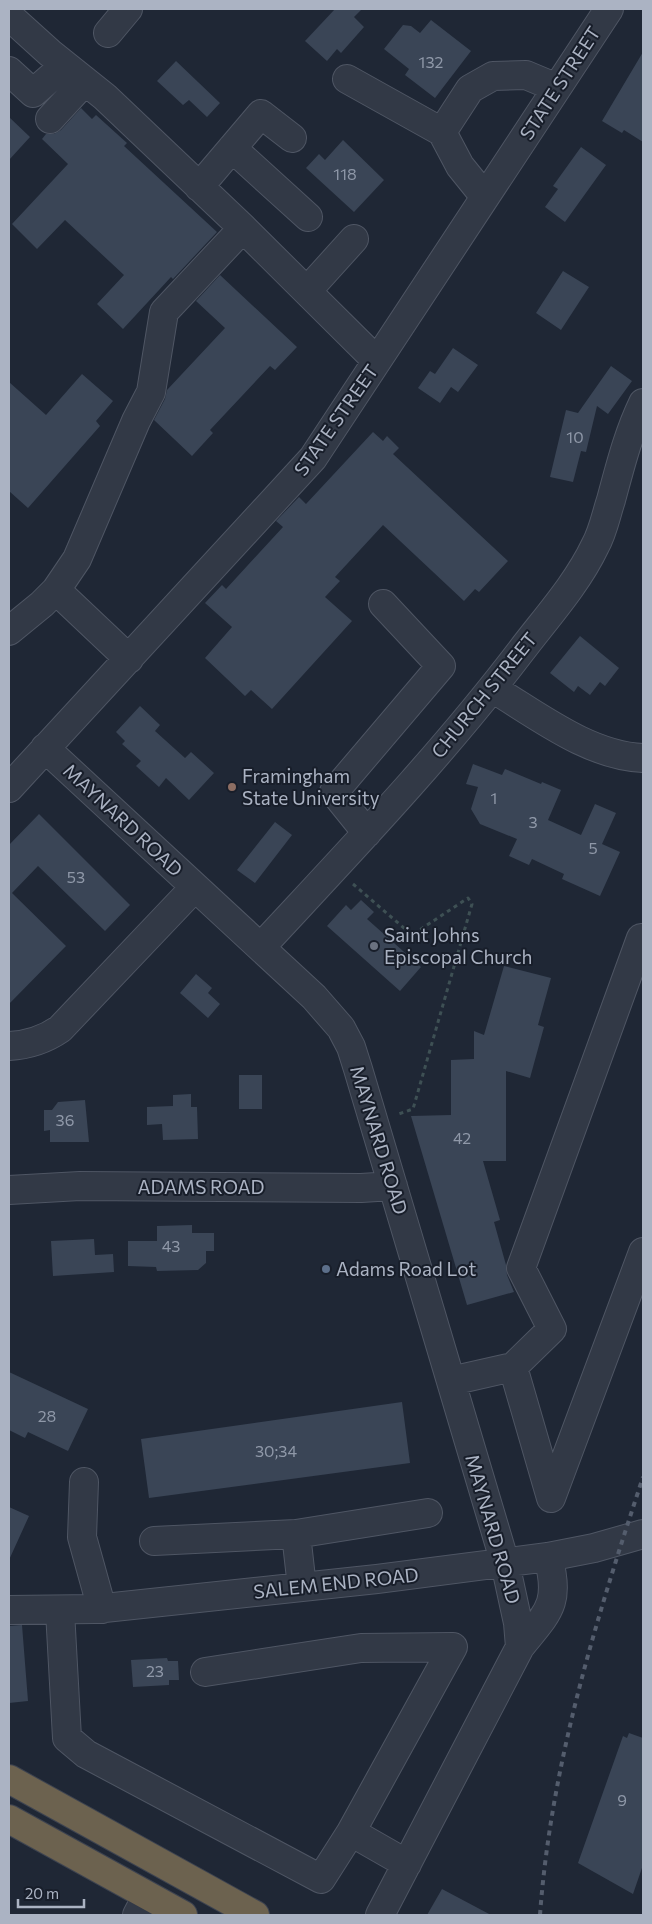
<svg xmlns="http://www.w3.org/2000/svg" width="652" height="1924" viewBox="0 0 652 1924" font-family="Commissioner,sans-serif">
<rect width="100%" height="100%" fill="#1f2735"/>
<path fill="#3a4556" d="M335 9H362L354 17 364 27 341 53 337 49 327 61 305 41Z
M431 20 471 51 435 98 405 75 409 69 384 49 403 25 411 26 420 33Z
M643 52V142L624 130 622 133 602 121Z
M176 61 220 103 207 117 189 100 183 105 157 81Z
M81 108 92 119 96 115 127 143 124 146 217 232 173 279 171 277 123 329 97 304 124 275 65 220 37 249 12 224 68 164 42 139 46 134H54L61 130Z
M9 117 30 137 9 160Z
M343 140 384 180 354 212 306 168 319 154 325 160Z
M581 147 606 165 565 222 545 207 558 189 553 186Z
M563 271 589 287 561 330 536 313Z
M220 275 297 347 275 370 270 366 210 430 213 433 192 456 154 420 165 399 167 390 225 328 196 301Z
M453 348 478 365 458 392 451 387 440 403 418 388 430 371 435 374Z
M611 366 632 381 608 414 597 406 586 452 581 451 573 482 550 477 566 410 578 413Z
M82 374 113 401 96 421 100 426 28 508 9 491V382L46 415Z
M373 432 383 441 387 436 399 448 393 454 508 561 479 592 475 589 464 601 383 525 335 577 340 581 325 597 352 621 272 709 251 690 245 696 205 658 232 627 205 603 222 585 226 589 283 527 276 521 299 497 306 504Z
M580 636 619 668 605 686 600 682 590 695 578 686 574 692 550 673Z
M140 706 160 725 155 731 185 758 191 752 214 773 189 800 166 778 159 787 136 766 141 761 122 744 125 741 116 732Z
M473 764 502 775 505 769 541 784 542 782 561 790 548 820 581 835 595 804 616 813 602 844 620 852 600 896 562 879 564 874 532 859 529 865 509 856 517 839 480 824 471 809 478 787 466 784Z
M39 814 130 905 105 931 38 866 12 893 66 946 9 1004V845Z
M275 822 292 835 255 883 237 870Z
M361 900 374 912 367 919 421 967 400 991 327 926 346 905 351 910Z
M504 966 551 978 538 1025 544 1027 530 1078 506 1071V1161H483L500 1220 494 1222 506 1265 507 1275 514 1292 467 1305 411 1116 451 1115V1060L474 1059V1031L484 1035Z
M196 974 212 988 208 993 220 1004 208 1018 180 993Z
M239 1075H262V1109H239Z
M191 1094V1107H197L198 1139 163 1140 162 1124 147 1125V1107L173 1106V1095Z
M85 1100 89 1142H50V1130L44 1131V1110H52L58 1102Z
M192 1225V1233H214V1251H206V1263L198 1270 157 1271 156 1267 128 1266V1241H157V1226Z
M94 1239 95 1255 113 1254 114 1272 53 1276 51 1241Z
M9 1372 88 1409 68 1451 28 1432 25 1438 9 1430Z
M402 1402 410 1463 149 1498 141 1439Z
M9 1507 29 1516 9 1560Z
M22 1625 28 1701 9 1703V1626Z
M167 1658 168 1661H178L179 1680H169V1685L133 1687 131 1660Z
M629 1733 643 1738V1865L633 1894 578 1863 623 1736 627 1738Z
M442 1889 491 1915H427Z"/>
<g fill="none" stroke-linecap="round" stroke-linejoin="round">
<g stroke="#4f5664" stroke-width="30">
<path id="minor" d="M9 16 50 53 105 97 243 228 377 361
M108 33 128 9
M9 71 33 93 65 65
M347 79 442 132 460 166 485 197
M50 119 85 81
M442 132 470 89 493 76 526 75 557 88
M232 148 308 217
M199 187 261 114 292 138
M307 291 354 239
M9 631 42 604 56 590
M129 659 56 590 77 559 136 421 151 392 164 312 243 228
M492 688C537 715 589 756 643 758
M45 748 314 997 341 1028 351 1047 358 1069 505 1563 518 1623 520 1647
M9 788 313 458 609 9
M367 833 334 792 441 666 383 604
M261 947C350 851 441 756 521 651 546 618 577 584 595 546 603 532 606 515 611 500 620 467 628 434 643 403
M9 1046C29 1045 44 1040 60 1029L195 887
M9 1190 80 1186 361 1188 393 1186
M513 1367 551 1498 643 1252
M451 1381 513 1367 552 1329 521 1268 641 938H643
M84 1482 82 1537 102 1609
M296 1534 428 1513
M154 1541 296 1534 302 1587
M9 1610 95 1609 377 1579 548 1557 594 1548 643 1534
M60 1611 67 1738 86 1754 321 1879 351 1832 407 1864
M205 1672 361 1648 453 1647 351 1832
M137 1915 147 1896
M380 1915 520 1647C548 1612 561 1604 548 1557"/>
</g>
<g stroke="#3d4350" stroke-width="30">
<path id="highway" d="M9 1779 255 1915
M9 1819 183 1915"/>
</g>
<path stroke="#3e5054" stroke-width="3" stroke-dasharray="4 4" stroke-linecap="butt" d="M353 884 412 935 468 898 472 904 413 1109 396 1115"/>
<use href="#minor" stroke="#323946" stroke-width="28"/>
<use href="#highway" stroke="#6c624f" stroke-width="28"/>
<path stroke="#545d6d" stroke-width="4" stroke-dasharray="5 5" stroke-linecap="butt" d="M540 1915C551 1764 596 1620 643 1477"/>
</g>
<circle fill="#8d6e63" stroke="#181e2a" stroke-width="2" cx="232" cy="787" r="5"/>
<circle fill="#6b7280" stroke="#181e2a" stroke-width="2" cx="374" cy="946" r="5"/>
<circle fill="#5c6f8a" stroke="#181e2a" stroke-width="2" cx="326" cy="1269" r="5"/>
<g text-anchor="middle" stroke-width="4" stroke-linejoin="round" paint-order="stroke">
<g font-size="16" fill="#8f98a8">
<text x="431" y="68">132</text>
<text x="345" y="180">118</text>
<text x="575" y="443">10</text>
<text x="494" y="804">1</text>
<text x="533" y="828">3</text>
<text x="593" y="854">5</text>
<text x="76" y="883">53</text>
<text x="65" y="1126">36</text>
<text x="462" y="1144">42</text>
<text x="171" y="1252">43</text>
<text x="47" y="1422">28</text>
<text x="276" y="1457">30;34</text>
<text x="155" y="1677">23</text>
<text x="622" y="1806">9</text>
</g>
<g font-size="19" fill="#abb3c3" stroke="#181e2a">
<text transform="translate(560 83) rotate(-57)" y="7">STATE STREET</text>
<text transform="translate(336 420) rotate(-55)" y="7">STATE STREET</text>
<text transform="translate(484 695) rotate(-51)" y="7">CHURCH STREET</text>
<text transform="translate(123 820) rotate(43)" y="7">MAYNARD ROAD</text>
<text transform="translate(379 1140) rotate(73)" y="7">MAYNARD ROAD</text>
<text x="201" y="1194">ADAMS ROAD</text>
<text transform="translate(493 1529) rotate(74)" y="7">MAYNARD ROAD</text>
<text transform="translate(336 1583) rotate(-6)" y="7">SALEM END ROAD</text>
</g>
<g font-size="19" fill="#abb3c3" stroke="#181e2a" text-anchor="start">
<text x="242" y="783">Framingham<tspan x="242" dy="22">State University</tspan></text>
<text x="384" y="942">Saint Johns<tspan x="384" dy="22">Episcopal Church</tspan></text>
<text x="336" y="1276">Adams Road Lot</text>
</g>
</g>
<rect width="652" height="1924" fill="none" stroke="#abb3c3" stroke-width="20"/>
<path d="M18 1899v8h66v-8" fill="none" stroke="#abb3c3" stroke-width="2.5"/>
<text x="25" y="1899" font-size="15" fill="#abb3c3" stroke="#181e2a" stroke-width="4" paint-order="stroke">20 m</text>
</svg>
